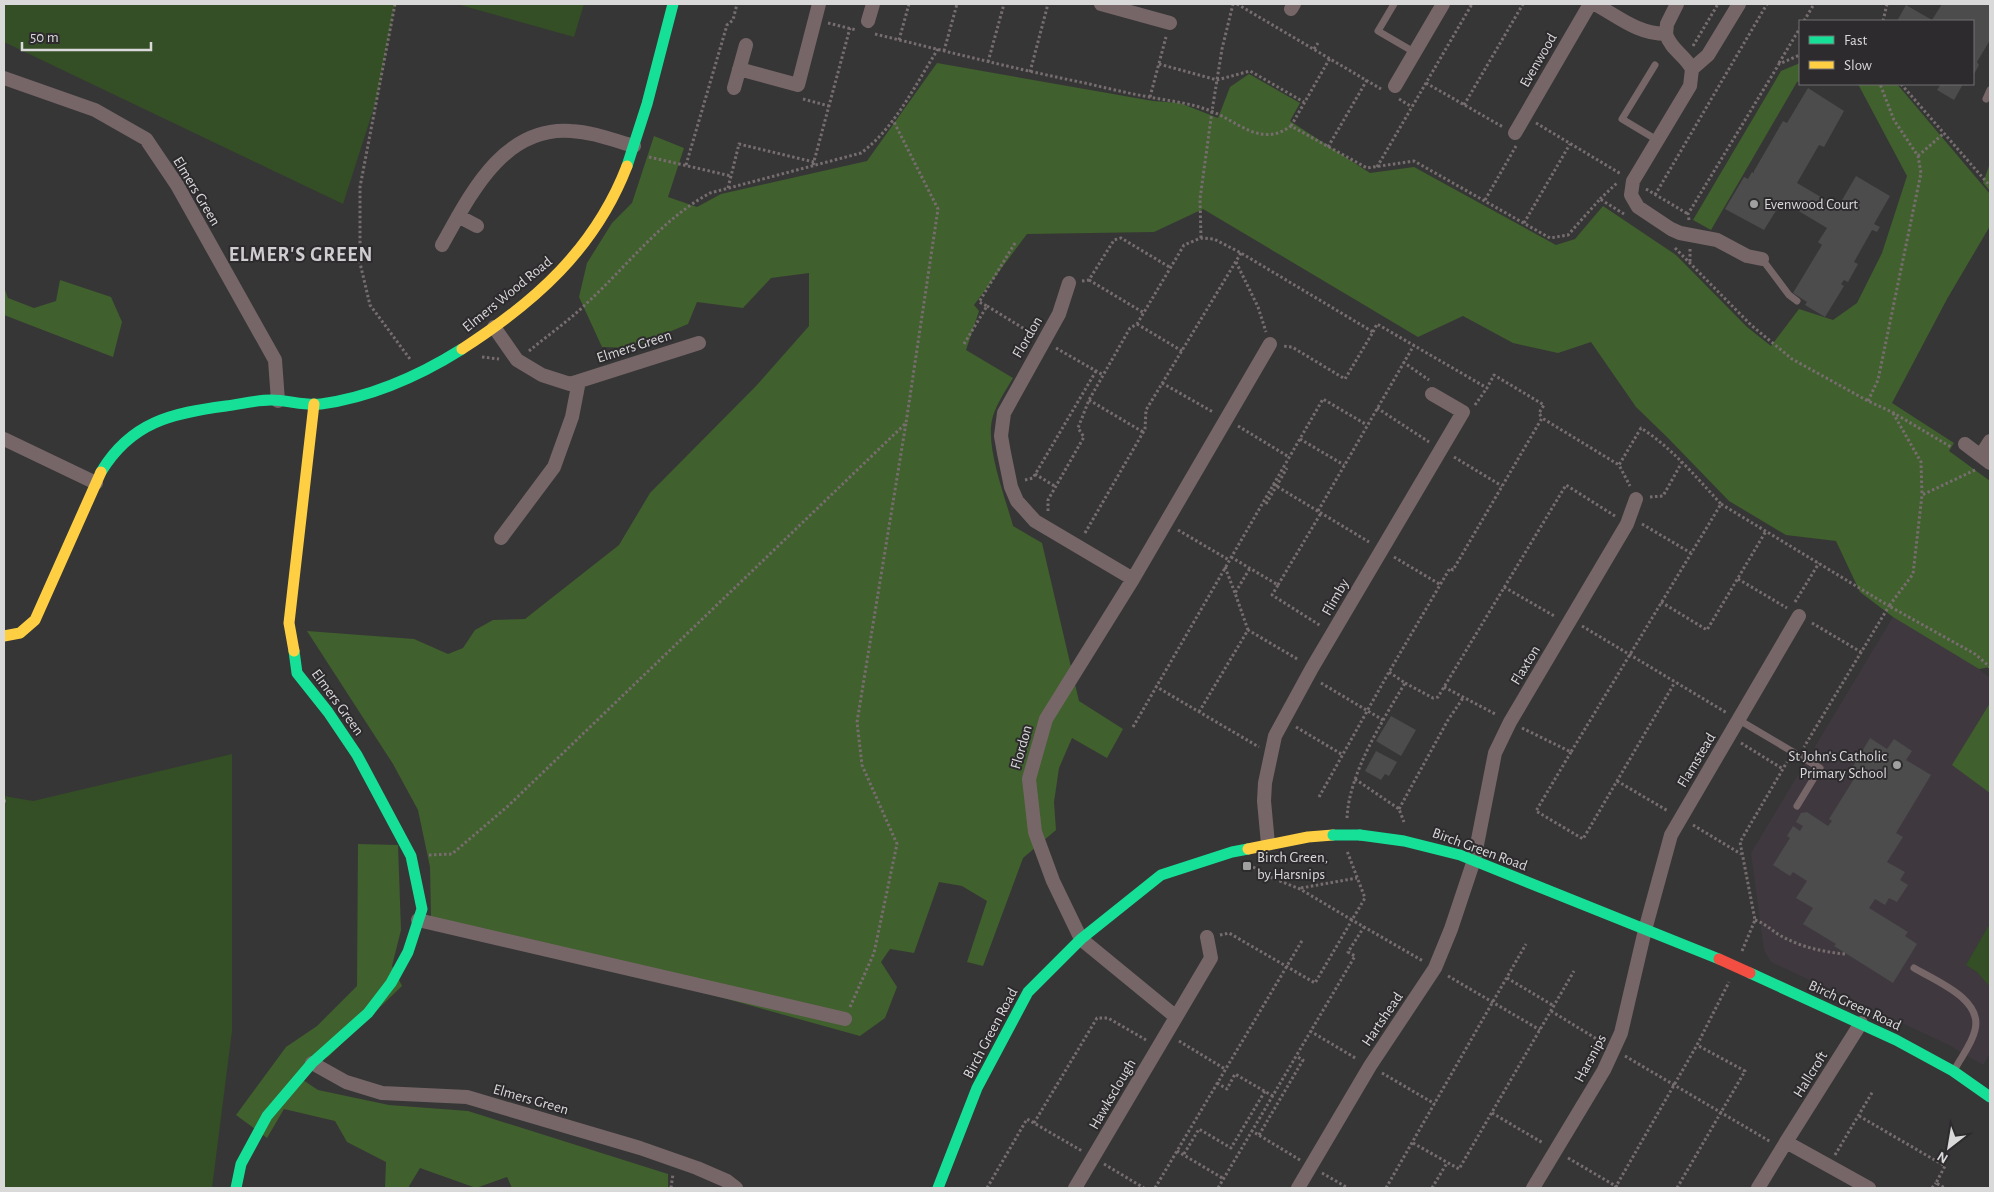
<svg xmlns="http://www.w3.org/2000/svg" width="1994" height="1192" viewBox="0 0 1994 1192" font-family="'Alegreya Sans',sans-serif">
<rect width="100%" height="100%" fill="#363636"/>
<path fill="#3f393f" d="M1893 617 1972 664 1990 678V923L1966 965 1977 972 1990 987V1053L1983 1065 1947 1044 1771 962 1764 950 1751 853Z"/>
<path fill="#344e25" d="M4 4H395L377 98 343 204 4 42Z
M457 4H584L574 37Z
M232 754V1031L212 1188H4V796L33 801Z
M1990 923V987L1977 972 1966 965Z"/>
<path fill="#40602d" d="M937 63 1153 101 1180 103 1218 118 1230 87 1249 74 1300 103 1290 121 1370 173 1414 167 1556 245 1575 239 1603 206 1676 255 1747 327 1771 346 1799 309 1833 320 1857 303 1882 253 1907 176 1858 84H1897L1990 194V226L1947 299 1892 403 1954 443 1949 451 1990 481V667L1979 669 1893 617 1860 592 1836 541 1786 535 1729 501 1668 438 1636 407 1591 342 1558 353 1513 343 1463 316 1418 337 1203 209 1154 232 1027 234 974 305 979 311 966 350 1013 378C1006 390 997 403 993 416 984 444 1005 496 1013 526L1042 543 1079 701 1123 729 1107 758 1072 738 1059 768 1054 802 1056 830 1023 858 983 966 967 962 987 901 962 886 939 882 914 953 890 949 881 962 897 987 885 1018 860 1036 431 917 430 867 418 810 393 764 307 631 414 639 448 654 463 648 475 630 493 620 525 619 619 545 650 493 757 385 809 326V273L771 278 743 308 697 302 688 324 631 348 602 347 579 297 587 263 612 223 632 203 654 136 684 148 668 197 697 207 721 194 867 161Z
M1800 63V81L1797 82 1711 230 1693 220 1781 71Z
M1990 163V191L1983 183Z
M60 280 111 297 122 322 113 357 4 315V287L8 298 34 308 56 301Z
M1990 703V793L1952 765Z
M358 844 398 845 401 930 392 966 402 986 329 1056 297 1076 318 1090 389 1105 468 1111 668 1174V1188H512L507 1177 476 1188 420 1168 408 1188H385L386 1162 347 1142 335 1121 284 1109 267 1138 236 1115 286 1047 317 1026 357 986Z"/>
<path fill="#4c4c4c" d="M1942 4H1990V40L1977 62 1979 65 1973 76V21H1897L1906 5 1932 20Z
M1941 84H1968L1966 86 1963 84 1954 100 1937 90Z
M1808 88 1844 111 1824 147 1819 145 1797 183 1838 207 1856 176 1890 196 1874 224 1880 227 1877 232 1872 230 1854 262 1858 264 1848 282 1844 280 1841 284 1844 286 1825 317 1805 305 1807 302 1793 293 1822 245 1818 242 1827 228 1782 201 1764 230 1725 209 1744 177 1748 179 1752 172 1754 173V171L1783 121 1787 123Z
M1391 716 1416 730 1401 756 1376 741Z
M1870 738 1887 749 1894 739 1912 751 1906 760 1931 775 1896 833 1903 837 1887 862 1905 872 1900 880 1908 885 1897 902 1889 898 1885 905 1875 899 1869 908 1908 932 1905 936 1917 944 1893 983 1834 946 1836 944 1803 924 1813 908 1796 898 1807 881 1793 872 1790 876 1773 865 1790 838 1787 836 1793 826 1800 831 1803 826 1796 822 1801 813 1807 812 1828 826 1832 821 1829 819 1857 774 1851 770Z
M1376 751 1397 762 1389 776 1385 774 1381 780 1365 771Z"/>
<g fill="none" stroke-linecap="round" stroke-linejoin="round">
<path stroke="#776d6f" stroke-width="3" stroke-dasharray="2.5 2.5" stroke-linecap="butt" d="M395 4 360 187V263L370 305 410 359
M1237 4 1381 89
M1804 21 1814 4
M1883 21 1887 4
M828 23 856 30
M875 34C945 51 1015 69 1085 83 1106 88 1127 93 1149 97 1170 101 1191 103 1211 111 1239 122 1261 148 1291 126L1367 168 1414 161 1550 238 1568 235 1600 199 1624 214
M899 40 909 4
M1693 46 1718 4
M1314 49 1318 43
M944 51 957 4
M988 62 1004 4
M1779 63 1800 28
M1159 64 1217 80 1250 71 1304 102
M1030 72 1048 4
M1426 83 1503 127
M1901 84 1990 186
M1150 97 1166 37
M803 99 829 106
M1399 99 1412 107
M1464 105 1523 4
M1536 123 1621 174
M1291 126 1330 58
M1328 147 1367 80
M1918 156 1943 134
M649 157 731 176
M686 165 727 25 733 20 737 4
M813 165 850 28
M1377 167 1472 4
M728 188 739 144 814 162
M1646 189 1688 214
M1655 195 1767 4
M1600 199 1618 182
M1485 200 1516 146
M1689 220 1688 214 1779 64 1800 55
M1524 223 1570 144
M1201 238 1200 199 1212 111 1222 49 1233 4
M1675 248 1751 325 1792 359 1868 401 1892 412 1951 447
M1690 249V262
M1236 262 1258 307 1266 332
M1089 280 1144 313
M1082 281 1089 280 1114 240 1121 238 1171 268
M987 306 1031 333
M1137 324 1182 351
M1373 332 1377 324 1487 388 1494 375 1544 405 1539 413 1542 418
M964 344 987 306 979 302 1015 243
M1056 348 1103 375
M529 351C548 335 570 320 588 302 628 265 661 220 710 193L861 153C895 128 915 85 938 49
M482 357 499 359
M1403 362 1429 380
M1162 383 1213 412
M1089 400 1143 432
M1868 401 1878 380 1921 173 1918 156 1894 120 1880 84
M1475 405 1487 388
M1377 408 1429 442
M1893 413 1921 462 1922 495
M1238 426 1289 457
M1300 439 1344 465
M1454 457 1502 486
M1975 470 1922 495 1913 574 1889 606 1975 654 1990 667
M1035 474 1056 487
M1025 480 1033 478 1096 371
M1273 484 1369 542
M1650 497 1663 496 1682 462
M1266 504 1287 468
M1721 504 1889 606 1804 747
M1048 511V500L1084 437 1078 428 1089 400 1130 328 1137 324 1184 245 1201 238 1214 239 1241 253 1373 332 1345 379 1292 347 1283 346
M1318 511 1414 345
M1642 524 1691 553
M1178 530 1229 560
M1085 533 1145 429 1146 410 1241 253
M1231 557 1278 585 1272 595 1321 626
M1394 557 1441 585
M1225 567 1235 593
M1738 579 1787 608
M1278 585 1321 513
M1504 587 1556 617
M1661 602 1707 630 1766 531
M1795 602 1819 563
M1812 623 1861 652
M1582 626 1727 713
M1248 630 1235 593 1250 568
M1321 683 1383 720
M1405 683 1433 698 1438 697 1566 485 1615 516
M1155 686 1259 747
M1444 687 1497 715
M1199 712 1248 630 1299 660
M1133 727 1323 399 1367 425
M1296 727 1343 755
M1522 728 1571 752 1721 504C1696 477 1672 448 1641 428L1619 465 1630 486
M1741 743 1783 769
M1571 752 1536 811 1583 839 1675 682
M1355 779 1399 809 1404 822
M1617 781 1668 811
M1319 797 1389 672 1450 568 1453 570 1542 418 1619 465
M4 801H6
M1399 809 1448 720 1463 698
M1347 818C1349 773 1383 720 1405 683L1389 672
M1693 825 1741 854
M429 855 452 854 508 806 906 423 938 209 893 120
M1253 867 1267 876 1300 889 1352 920 1365 898 1347 851
M1301 888 1357 878
M1755 920C1765 923 1772 931 1781 936 1801 947 1823 952 1845 954
M1220 935 1229 933 1315 983 1352 920 1423 961
M1742 951 1755 920 1740 842 1787 762
M1448 976 1540 1030
M1507 978 1554 1006
M850 1007 874 953 897 844 862 765 857 722 906 423
M1551 1011 1600 1041
M1310 1031 1357 1059
M1179 1041 1225 1069
M1625 1056 1771 1142
M1382 1073 1435 1104
M1217 1083 1227 1089 1235 1074 1273 1096
M1492 1113 1543 1143
M1859 1116 1945 1166 1936 1183 1945 1188
M1034 1123 1097 1018H1108L1146 1040
M1259 1135 1303 1060 1296 1056
M1413 1143 1459 1169 1574 971
M1177 1151 1224 1179
M1184 1154 1199 1129 1231 1148 1265 1091
M1835 1155 1873 1091
M1568 1158 1619 1188
M1300 1160 1252 1131 1355 956 1348 952 1364 927
M1104 1164 1144 1188
M1322 1173 1348 1188
M671 1188 673 1174
M987 1188 1027 1119 1082 1151
M1155 1188 1303 939
M1218 1188 1252 1131
M1386 1188 1526 944
M1432 1188 1447 1163
M1615 1188 1697 1045
M1677 1188 1745 1071 1697 1045 1729 982
M1932 1188 1936 1183"/>
<path stroke="#776668" stroke-width="7" d="M1394 4 1378 31 1414 52
M1655 65 1622 119 1657 140
M1986 99 1990 90
M1762 259 1789 295 1797 301
M1739 720 1820 768 1797 806
M1914 968C1936 981 1983 999 1975 1030 1972 1044 1961 1057 1955 1069"/>
<path stroke="#776668" stroke-width="14" d="M1101 4 1170 23
M1595 4C1619 17 1638 34 1666 34 1671 50 1685 55 1692 69
M1739 4 1708 55 1692 69 1690 86 1633 181 1631 195 1638 207 1671 229 1680 233 1717 240 1747 256 1762 259
M1291 9 1294 4
M868 21 873 4
M1666 34 1667 24 1677 4
M739 69 798 85 819 4
M4 78 95 110 146 139 177 185 275 360 278 401
M1395 86 1443 4
M734 88 746 45
M1515 133 1590 4
M458 216 477 226
M442 245C470 195 503 126 571 131 593 132 613 140 634 146
M1069 283 1059 314 1004 413 1001 436 1004 453 1011 487 1017 501 1035 521 1133 579
M494 327 517 360 542 375 570 384 699 343
M4 439 96 483
M1965 444 1990 463
M1981 455 1990 441
M501 538 554 467 572 417 579 381
M1268 844 1264 801 1265 783 1275 736 1312 668 1463 412 1432 394
M418 920 845 1019
M1176 1017 1081 939 1053 881 1035 832 1029 779 1046 719 1133 579 1270 344
M312 1063 346 1082 382 1093 467 1097 640 1148 697 1168 727 1181 736 1188
M1786 1142 1869 1188
M1075 1188 1211 958 1207 937
M1298 1188 1370 1066 1435 968 1451 929 1474 860 1495 753 1510 722 1627 524 1636 499
M1533 1188 1604 1070 1621 1033 1645 930 1671 835 1799 616
M1758 1188 1786 1142 1861 1023"/>
<path stroke="#16e098" stroke-width="11" d="M627 166 647 104 673 4
M101 472C131 422 172 413 226 406 241 404 256 400 271 400 288 400 304 406 321 404 372 397 419 376 462 349
M1360 835 1404 841 1460 855 1719 959
M1750 973 1896 1040 1953 1071 1990 1097
M236 1188 241 1164 267 1116 312 1063 368 1013 391 983 408 952 422 909 411 856 357 755 328 712 297 673 294 651
M938 1188 977 1088 1028 992 1081 939 1161 875 1232 852 1248 849"/>
<path stroke="#ffcf43" stroke-width="11" d="M462 349C535 302 595 249 627 166
M4 636 20 633 35 620 101 472
M294 651 289 623 314 404
M1248 849 1308 837 1333 835"/>
<path stroke="#16e098" stroke-width="11" d="M1333 835H1360"/>
<path stroke="#f24e42" stroke-width="11" d="M1719 959 1750 973"/>
</g>
<g fill="#a1a0a1" stroke="#2d2b2d" stroke-width="2">
<circle cx="1754" cy="204" r="5"/>
<circle cx="1897" cy="765" r="5"/>
<rect x="1242" y="861" width="10" height="10" rx="2.5"/>
</g>
<g text-anchor="middle" stroke-width="4" stroke-linejoin="round" paint-order="stroke">
<g font-size="15" fill="#dad9da" stroke="#2d2b2d">
<text transform="translate(1538 60) rotate(-60)" y="5">Evenwood</text>
<text transform="translate(197 191) rotate(59)" y="5">Elmers Green</text>
<text transform="translate(507 294) rotate(-39)" y="5">Elmers Wood Road</text>
<text transform="translate(1027 337) rotate(-60)" y="5">Flordon</text>
<text transform="translate(634 346) rotate(-18)" y="5">Elmers Green</text>
<text transform="translate(1335 597) rotate(-60)" y="5">Flimby</text>
<text transform="translate(1525 665) rotate(-59)" y="5">Flaxton</text>
<text transform="translate(338 702) rotate(54)" y="5">Elmers Green</text>
<text transform="translate(1021 747) rotate(-74)" y="5">Flordon</text>
<text transform="translate(1696 760) rotate(-59)" y="5">Flamstead</text>
<text transform="translate(1480 849) rotate(20)" y="5">Birch Green Road</text>
<text transform="translate(1855 1005) rotate(25)" y="5">Birch Green Road</text>
<text transform="translate(1382 1019) rotate(-56)" y="5">Hartshead</text>
<text transform="translate(990 1033) rotate(-62)" y="5">Birch Green Road</text>
<text transform="translate(1590 1058) rotate(-62)" y="5">Harsnips</text>
<text transform="translate(1810 1074) rotate(-58)" y="5">Hallcroft</text>
<text transform="translate(1112 1094) rotate(-60)" y="5">Hawksclough</text>
<text transform="translate(531 1099) rotate(16)" y="5">Elmers Green</text>
</g>
<g font-size="15" fill="#dad9da" stroke="#2d2b2d" text-anchor="start">
<text x="1764" y="209">Evenwood Court</text>
<text x="1887" y="761" text-anchor="end">St John's Catholic<tspan x="1887" dy="17">Primary School</tspan></text>
<text x="1257" y="862">Birch Green,<tspan x="1257" dy="17">by Harsnips</tspan></text>
</g>
<g font-size="20" font-weight="bold" letter-spacing="1" fill="#cfcdcf" stroke="#2d2b2d">
<text x="301" y="261">ELMER'S GREEN</text>
</g>
</g>
<rect width="1994" height="1192" fill="none" stroke="#dad9da" stroke-width="10"/>
<rect x="1799" y="20" width="175" height="65" fill="#2d2b2d" stroke="#727172"/>
<rect x="1809" y="36" width="25" height="8" fill="#16e098" stroke="#727172"/>
<text x="1844" y="45" font-size="15" fill="#dad9da">Fast</text>
<rect x="1809" y="61" width="25" height="8" fill="#ffcf43" stroke="#727172"/>
<text x="1844" y="70" font-size="15" fill="#dad9da">Slow</text>
<g transform="translate(1949 1147) rotate(211)" stroke="#2d2b2d" stroke-width="4" paint-order="stroke">
<path d="M0-4L9 19L0 12L-9 19Z" fill="#dad9da"/>
<text y="-8" font-size="14" font-weight="bold" text-anchor="middle" fill="#dad9da">N</text>
</g>
<path d="M22 42v8h129v-8" fill="none" stroke="#dad9da" stroke-width="2.5"/>
<text x="30" y="42" font-size="15" fill="#dad9da" stroke="#2d2b2d" stroke-width="4" paint-order="stroke">50 m</text>
</svg>
